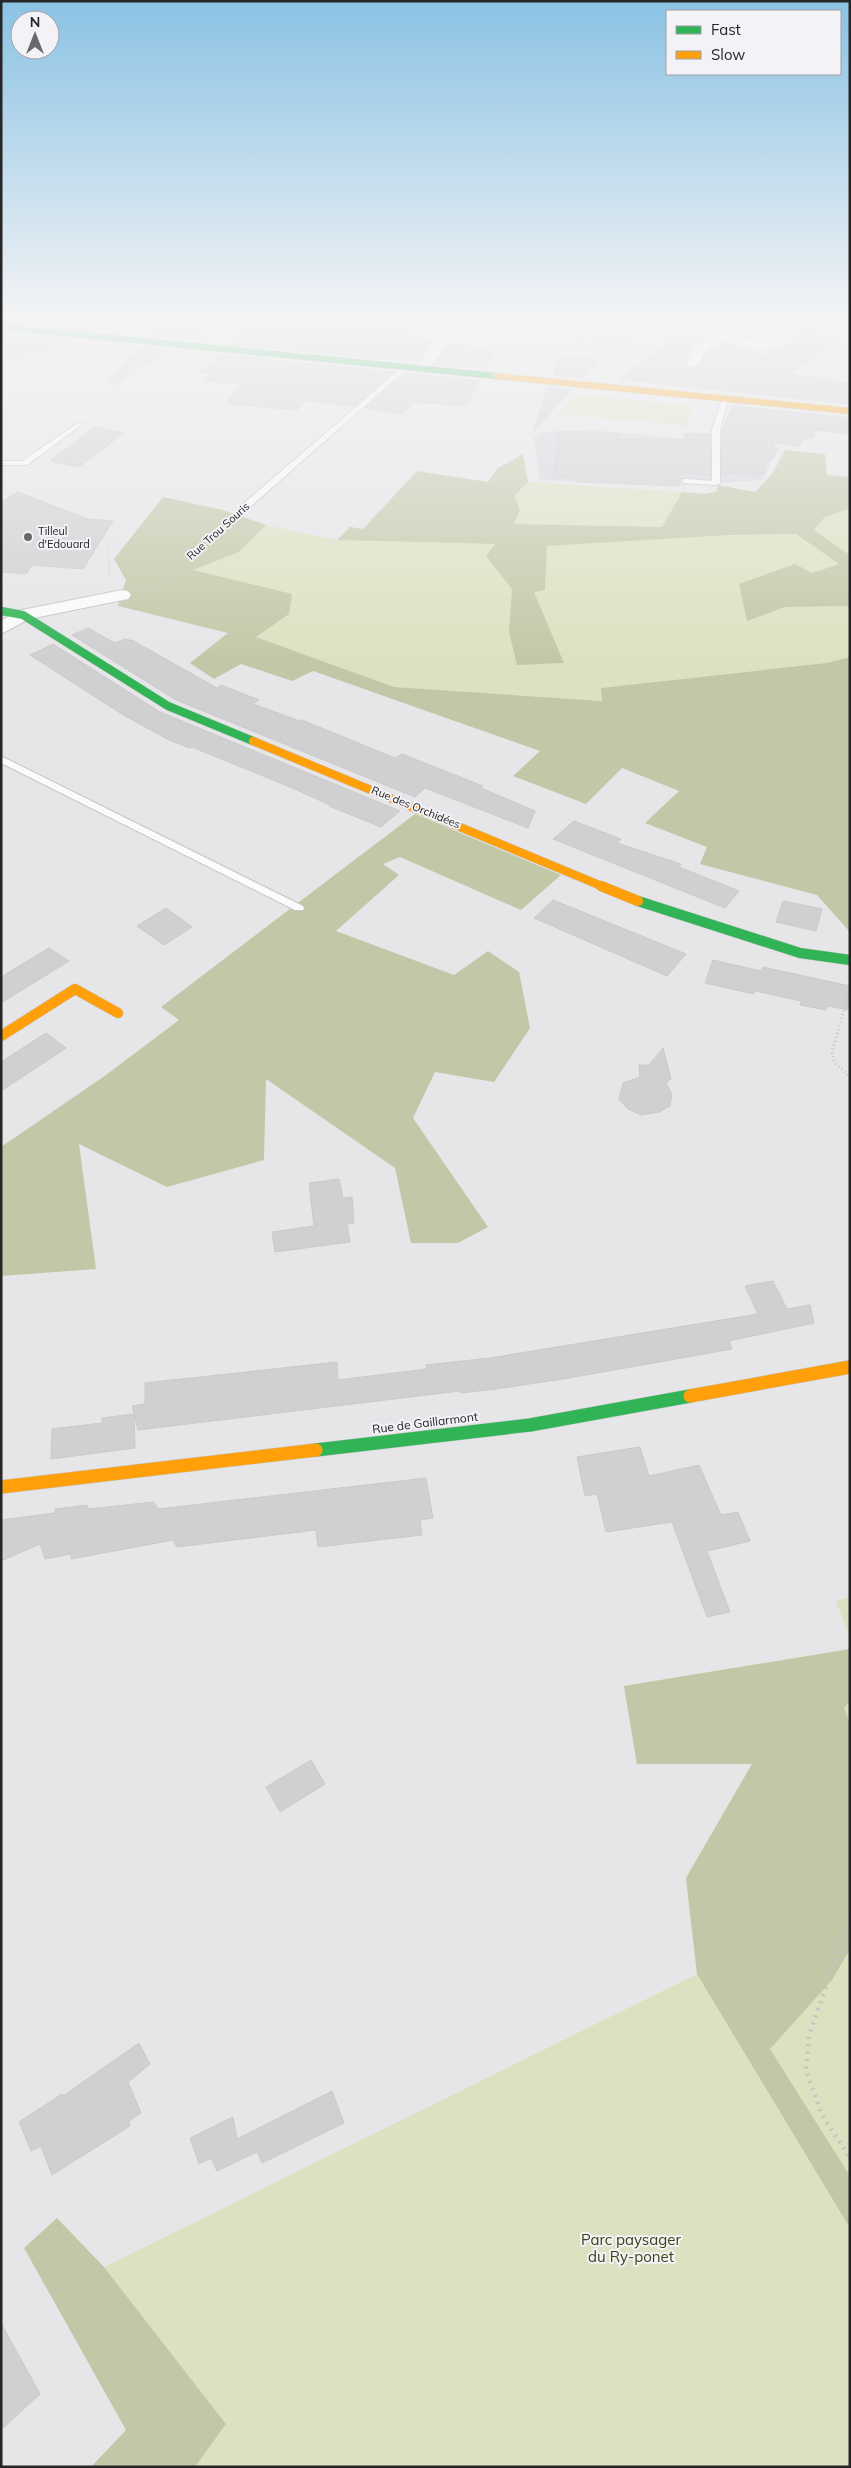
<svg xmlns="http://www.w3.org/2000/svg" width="851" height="2468" viewBox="0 0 851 2468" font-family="Mulish,sans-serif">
<rect width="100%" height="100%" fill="#e6e6e8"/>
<path fill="#d5d6dd" d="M591 430 669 437 677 442 779 448 762 480 673 486 540 480 534 437 544 432Z"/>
<path fill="#dce2c1" d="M536 316H674L663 325 624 343 587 337 576 339 526 326Z
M577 394 692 406 688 426 558 414Z
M528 482 682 492 662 527 514 524 513 496Z
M850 508V555L814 530 824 518Z
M266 525 337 540 495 544 486 556 512 589 509 632 517 664 564 663 534 592 545 590 547 546 730 535 796 534 839 564 812 573 739 584 747 621 785 607 850 606V657L826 663 601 688 602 701 394 687 256 637 289 614 192 570 239 552Z
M850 1597V1639L836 1601Z
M850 1649V2467H195L226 2424 104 2267 697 1974 686 1878 752 1764H637L624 1686Z"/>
<path fill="#c2c8a7" d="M785 450 825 454 827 475 850 477V508L824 518 814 530 850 555V606L785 607 747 621 739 584 795 564 812 573 839 564 796 534 730 535 547 546 545 590 534 592 564 663 517 665 509 632 512 589 486 556 495 544 337 540 350 527 363 529 417 471 488 482 498 468 523 454 528 482 514 496 520 510 514 524 662 527 682 492 705 494 716 492 718 485 755 492 772 474Z
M163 497 223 510 266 525 239 552 193 570 292 594 289 614 256 637 394 687 602 701 601 688 826 663 850 657V932L817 895 700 864 707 847 645 823 679 791 622 768 586 804 513 776 540 751 313 671 292 681 241 664 214 679 190 663 228 633 118 606 126 580 114 559Z
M415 814 561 875 521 910 400 857 383 864 399 875 336 931 454 975 488 951 519 972 530 1028 494 1082 435 1072 413 1118 488 1227 458 1243H411L395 1168 266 1079 264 1160 167 1187 79 1144 96 1269 1 1276V1147L106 1075 179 1020 161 1007Z
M850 1649V1701L844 1708 850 1723V1949L832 1980 770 2049 850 2176V2228L697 1974 686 1878 752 1764H637L624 1686Z
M57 2218 104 2267 226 2424 195 2467H91L126 2430 24 2248Z"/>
<path fill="#d0cfd1" stroke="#cac9cb" d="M1 316H109L85 329 1 321Z
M167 316H222L186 339 149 336Z
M264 316H304L299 322 356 330 365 316H419L408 336 420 337 418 341 432 342 417 362 232 344Z
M801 330 836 339 790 374 850 383V404L620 379 682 334 704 339 693 345 684 362 693 369 700 367 707 352 723 344 766 355 773 350 786 347 796 340V333Z
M1 333 68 340 42 355 31 352 16 361 1 356Z
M450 344 482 348 481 350 494 353 486 368 435 364Z
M139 347 169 350 114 385 109 380Z
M220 355 394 372 354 407 306 400 297 410 227 404 240 384 205 381 211 374 200 372Z
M559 356 598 360 582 378 553 375Z
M405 373 479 381 466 406 414 402 402 414 365 408Z
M548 388 571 390 533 432Z
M732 406 850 418V434L815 430 813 437 802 440 800 446 774 443 775 457 764 461 765 474 722 473V430Z
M95 427 124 433 79 467 50 461Z
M558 431 620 434V439H685V433L710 434V475L680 473 679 486 578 482V478L554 477Z
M18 492 88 519 113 521 83 569 32 565 26 574 1 572V502Z
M88 628 115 643 125 639 134 641 217 688 221 685 259 700 253 704 300 721 302 720 395 758 402 754 483 786 481 788 535 811 528 828 425 788 415 797 176 700 72 635Z
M53 644 160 712 400 811 381 827 329 806 330 805 290 787 192 747 190 748 169 740 125 716 30 655Z
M574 821 621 839 617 843 681 864 679 867 739 891 725 908 553 839Z
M553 900 664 945 686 954 667 976 534 918Z
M783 901 822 909 816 931 776 922Z
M166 908 192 927 164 945 137 926Z
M49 948 69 961 1 1003V977Z
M713 960 761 971 763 967 850 986V1010L827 1006 826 1010 800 1005 801 1001 755 991 754 994 705 983Z
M46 1033 66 1048 1 1091V1062Z
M663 1048 671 1079 666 1083 672 1094 670 1106 659 1112 641 1115 628 1109 619 1099 623 1083 640 1077 639 1065H649Z
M339 1179 343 1198 352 1197 354 1223 347 1224 350 1242 275 1252 272 1232 314 1226 309 1183Z
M773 1281 787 1309 810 1305 814 1323 729 1341 732 1349 569 1378 496 1389 461 1393 460 1391 138 1430 132 1406 145 1404V1383L337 1362 338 1380 427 1369 426 1365 490 1358 758 1314 745 1286Z
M134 1414 135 1448 51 1459 52 1429 102 1423V1418Z
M640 1447 649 1476 699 1465 721 1515 738 1512 750 1541 707 1551 730 1612 707 1617 672 1522 606 1532 597 1494 585 1496 577 1457Z
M426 1478 433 1518 420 1520 422 1535 318 1547 316 1530 177 1547 173 1540 71 1559V1554L45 1559 40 1544 1 1561V1520L55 1513V1509L72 1507 87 1505 88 1509 154 1502 158 1509Z
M311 1760 325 1784 280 1812 266 1787Z
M139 2043 150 2064 128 2082 141 2113 129 2121 130 2126 52 2175 41 2146 31 2151 19 2122 62 2094 63 2096Z
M332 2091 344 2123 262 2163 257 2152 217 2171 211 2158 199 2164 190 2138 233 2117 237 2139Z
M1 2323 40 2394 1 2430Z"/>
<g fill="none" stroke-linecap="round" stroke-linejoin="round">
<g stroke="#c4c4c6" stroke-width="2">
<path id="lane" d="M404 366 409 367 249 508H243V504Z
M725 397 728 399 720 430V483L716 485 683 483V479H686L712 481V430L722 399Z
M78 423 83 424 27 465H1V461H22Z
M1 756 303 906 304 908 303 910H295L1 763Z"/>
</g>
<g stroke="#c4c4c6" stroke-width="2">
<path id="street" d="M455 316H469L427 371H417L415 368 417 365Z
M791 316 786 321 794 327 795 338 785 345 763 350 723 342 706 351 698 366 693 367 686 363 695 346 716 335 726 325 764 317ZM764 325H774L780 329 781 336 763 341 730 336 735 331Z
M122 590 128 591 131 595 128 599 29 619 1 634V621L17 611Z"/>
</g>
<g stroke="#c4c4c6" stroke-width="7">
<path id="fast-far3" d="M1 327 496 376"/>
</g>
<g stroke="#c4c4c6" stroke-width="9">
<path id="fast-far2" d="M1 611 23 615 168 706 253 741"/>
</g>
<g stroke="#c4c4c6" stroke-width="11">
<path id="fast-far1" d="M638 901 800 953 850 960"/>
</g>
<g stroke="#c4c4c6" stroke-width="14">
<path id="fast" d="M316 1450 530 1425 690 1396"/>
</g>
<g stroke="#c4c4c6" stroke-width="7">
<path id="slow-far3" d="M496 376 850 411"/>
</g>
<g stroke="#c4c4c6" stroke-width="9">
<path id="slow-far2" d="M253 741 604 887"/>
</g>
<g stroke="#c4c4c6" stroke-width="11">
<path id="slow-far1" d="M601 886 638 901
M1 1036 75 989 118 1013"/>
</g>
<g stroke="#c4c4c6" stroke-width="14">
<path id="slow" d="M690 1396 850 1367
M1 1487 316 1450"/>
</g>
<path stroke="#c4c4c5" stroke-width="2" stroke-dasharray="0.5 2" stroke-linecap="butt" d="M215 329 225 316
M844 391 850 383
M108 543 109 567
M176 567 234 516"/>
<path stroke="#c4c4c5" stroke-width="2.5" stroke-dasharray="0.5 2.5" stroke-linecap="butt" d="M109 566 110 578
M142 589 158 584 178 566"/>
<path stroke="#c4c4c5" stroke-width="3" stroke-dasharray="1 3" stroke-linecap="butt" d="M850 991 832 1051 834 1062 850 1077"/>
<path stroke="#c4c4c5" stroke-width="4.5" stroke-dasharray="2 5.5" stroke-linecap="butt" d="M850 1916 809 2036 806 2070 822 2115 850 2158"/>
<use href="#lane" fill="#fbfbfc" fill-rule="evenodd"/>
<use href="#street" fill="#fbfbfc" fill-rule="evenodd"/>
<use href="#fast-far3" stroke="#30b455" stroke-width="6"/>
<use href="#fast-far2" stroke="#30b455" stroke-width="8"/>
<use href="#fast-far1" stroke="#30b455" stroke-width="10"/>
<use href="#fast" stroke="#30b455" stroke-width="13"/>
<use href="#slow-far3" stroke="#ff9f0a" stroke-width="6"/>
<use href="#slow-far2" stroke="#ff9f0a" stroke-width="8"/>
<use href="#slow-far1" stroke="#ff9f0a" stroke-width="10"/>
<use href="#slow" stroke="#ff9f0a" stroke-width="13"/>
</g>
<linearGradient id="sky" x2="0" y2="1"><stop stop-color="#8ac2e4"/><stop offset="0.48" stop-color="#f4f4f5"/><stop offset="1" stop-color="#f4f4f5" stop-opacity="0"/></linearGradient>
<rect width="851" height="661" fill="url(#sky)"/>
<circle fill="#69696b" stroke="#f2f2f7" stroke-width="2" cx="28" cy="537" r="5"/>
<g text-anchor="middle" stroke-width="4" stroke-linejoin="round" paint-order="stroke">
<g font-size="11" fill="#262627" stroke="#f2f2f7" text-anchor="start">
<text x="38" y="535">Tilleul<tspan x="38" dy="13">d'Edouard</tspan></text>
</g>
<g font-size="11" fill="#262627" stroke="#f2f2f7">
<text transform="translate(218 531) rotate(-42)" y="4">Rue Trou Souris</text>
<text transform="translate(416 807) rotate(22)" y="4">Rue des Orchidées</text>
</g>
<g font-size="12" fill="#262627" stroke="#f2f2f7">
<text transform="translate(425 1423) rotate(-7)" y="4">Rue de Gaillarmont</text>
</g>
<g font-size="15" fill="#3c4214" stroke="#f2f2f7">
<text x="631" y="2245">Parc paysager<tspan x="631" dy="17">du Ry-ponet</tspan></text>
</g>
</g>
<rect width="851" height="2468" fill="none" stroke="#262627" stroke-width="5"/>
<rect x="666" y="10" width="175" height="65" fill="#f2f2f7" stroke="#a0a0a4"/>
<rect x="676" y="26" width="25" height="8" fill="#30b455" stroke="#a0a0a4"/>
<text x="711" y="35" font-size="15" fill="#262627">Fast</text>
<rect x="676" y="51" width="25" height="8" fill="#ff9f0a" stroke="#a0a0a4"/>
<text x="711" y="60" font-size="15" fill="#262627">Slow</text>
<g transform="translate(35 35)"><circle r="24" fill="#f2f2f7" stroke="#a0a0a4"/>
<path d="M0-4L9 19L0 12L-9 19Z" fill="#69696b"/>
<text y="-8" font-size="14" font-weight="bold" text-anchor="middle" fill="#262627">N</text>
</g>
</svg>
